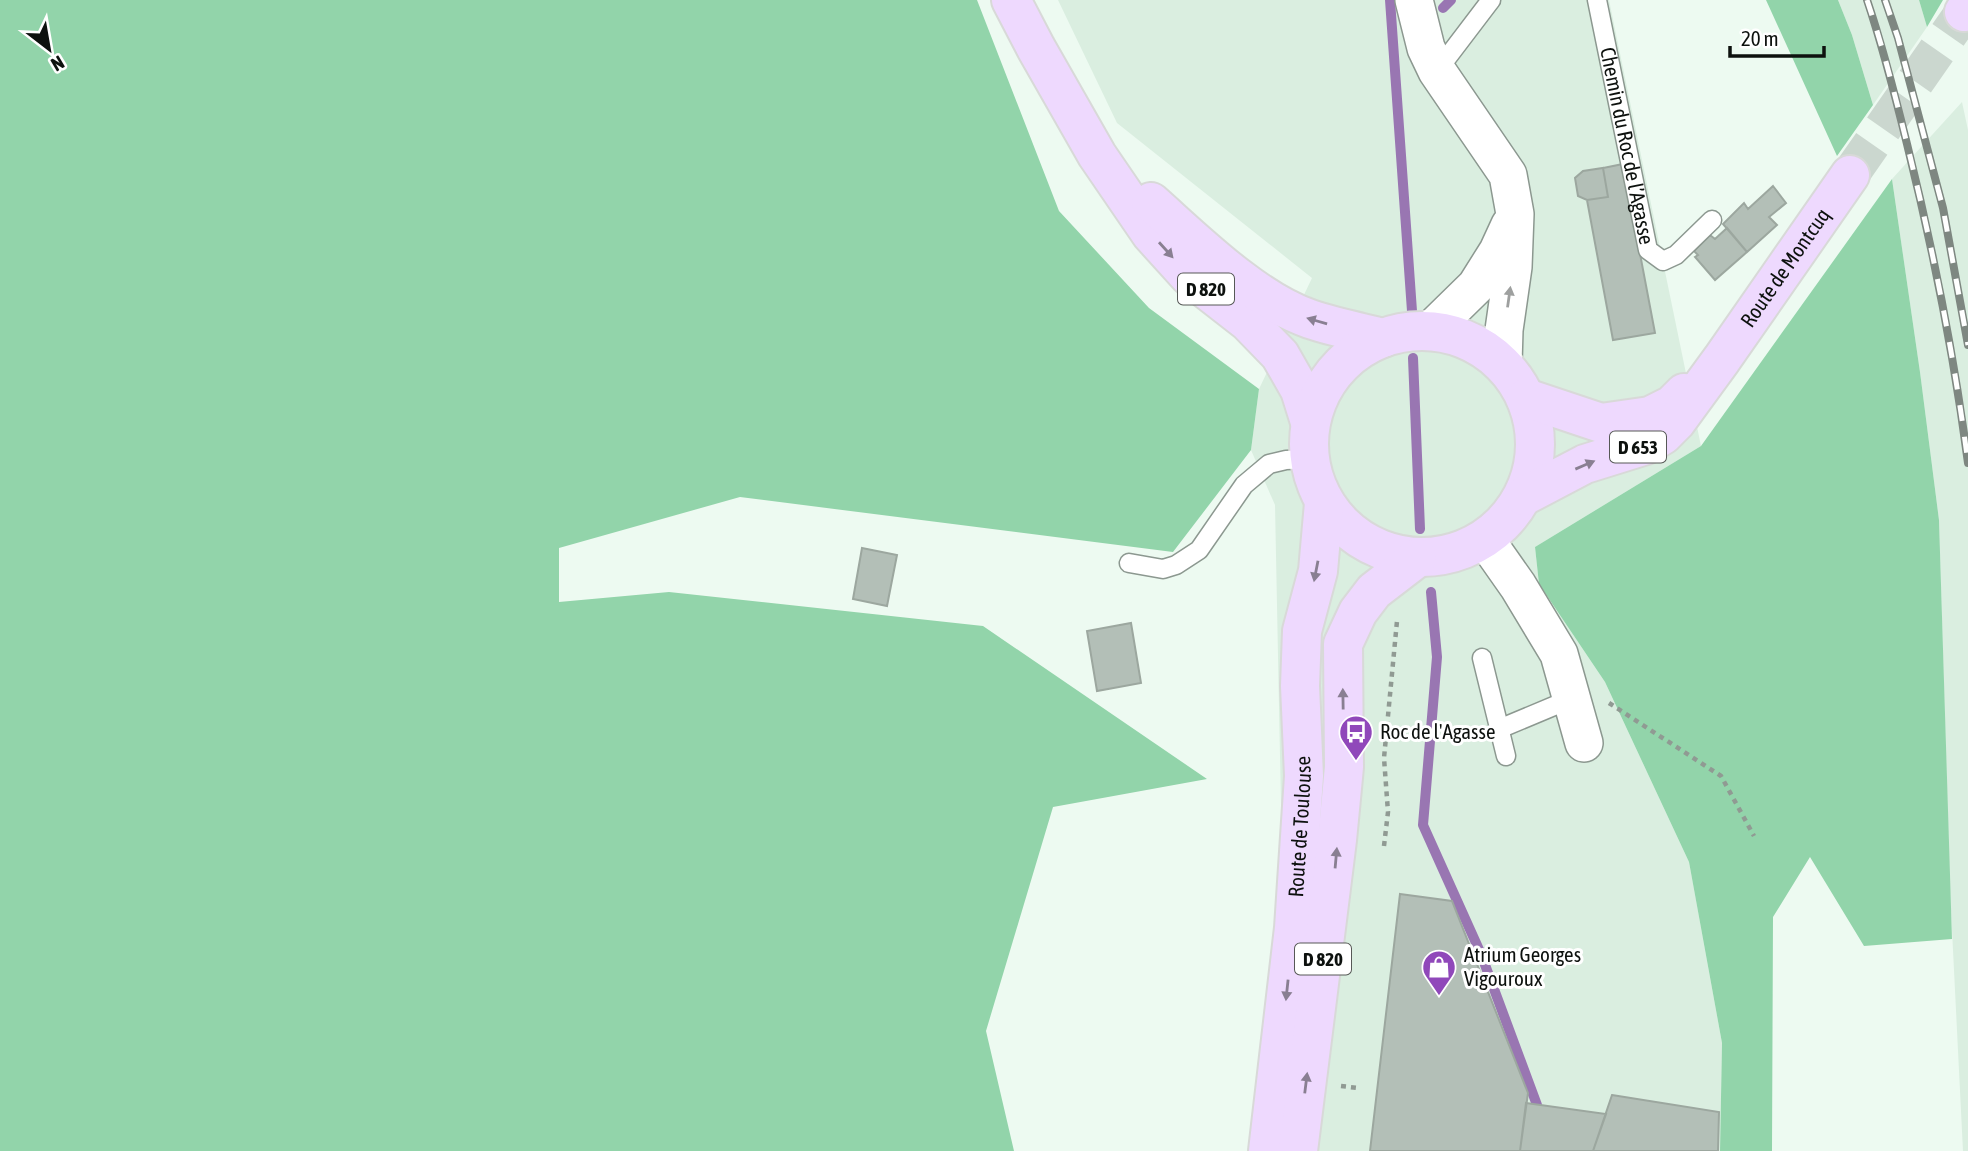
<svg xmlns="http://www.w3.org/2000/svg" width="1968" height="1151" viewBox="0 0 1968 1151" font-family="'Asap Condensed',sans-serif">
<rect width="100%" height="100%" fill="#edfaf1"/>
<path fill="#daeee0" d="M1058 0H1609L1701 446 1535 547 1539 584 1605 682 1689 862 1722 1043 1720 1151H1250L1282 856 1275 505 1251 450 1259 389 1312 278 1117 123Z
M1838 0H1919L1927 27 1873 105 1852 35Z
M1962 102 1968 130V1151H1963L1950 890 1939 520 1920 372 1892 179Z"/>
<path fill="#92d4aa" d="M0 0H977L1059 211 1149 308 1259 389 1251 450 1173 552 740 497 559 548V602L669 592 983 626 1207 779 1053 807 986 1031 1014 1151H0Z
M1766 0H1838L1852 35 1873 105 1837 156Z
M1919 0H1943L1927 27Z
M1892 179 1920 372 1939 520 1952 939 1864 946 1810 857 1773 917 1772 1151H1720L1722 1043 1689 862 1605 682 1539 584 1535 547 1701 446Z"/>
<g fill="none" stroke-linecap="round" stroke-linejoin="round">
<path stroke="#9976b2" stroke-width="10" d="M1390 0 1412 311
M1443 8 1451 0
M1413 358 1420 529
M1431 592 1437 657 1423 825 1481 954 1537 1105"/>
</g>
<path fill="#b3bfb7" stroke="#9ca79f" stroke-width="2" d="M1623 164 1655 333 1613 340 1587 200 1608 197 1603 168Z
M1603 168 1608 197 1587 200 1578 196 1575 178 1583 171Z
M1773 186 1786 203 1769 217 1777 225 1747 252 1723 224 1744 203 1748 209Z
M1727 228 1747 252 1715 280 1695 257 1698 255 1694 251 1710 235 1715 239Z
M862 548 897 555 887 606 853 599Z
M1131 623 1141 683 1097 691 1087 631Z
M1400 894 1452 901 1528 1093 1520 1151H1370Z
M1612 1095 1719 1112 1718 1151H1593Z
M1526 1103 1606 1114 1593 1151H1520Z"/>
<g fill="none" stroke-linecap="round" stroke-linejoin="round">
<path stroke="#cbd7cf" stroke-width="38" stroke-dasharray="38 19" stroke-linecap="butt" d="M1850 175 1964 12"/>
<g stroke="#8c9890" stroke-width="21">
<g id="service">
<path id="s1" d="M1597 0 1648 250 1663 261 1676 255 1712 220"/>
<path d="M1437 71 1491 0"/>
<path d="M1129 563 1163 569 1176 565 1199 550 1244 485 1269 464 1286 460 1309 459"/>
<path d="M1482 658 1506 756"/>
<path d="M1499 729 1573 698"/>
</g>
</g>
<g stroke="#8c9890" stroke-width="40">
<path id="minor" d="M1414 0 1426 48 1437 71 1508 175 1515 214 1513 267 1504 330 1503 364
M1430 331 1476 286 1498 251 1510 225
M1485 539 1518 586 1559 654 1584 743"/>
</g>
<g stroke="#d8d9d8" stroke-width="42">
<g id="primary">
<path d="M1011 0 1036 48 1097 155 1151 234 1189 276 1248 322 1280 355 1300 390 1310 422"/>
<path d="M1964 12 1968 6"/>
<path d="M1151 202C1195 241 1254 300 1310 319 1334 327 1359 332 1383 338"/>
<circle cx="1422" cy="444" r="113"/>
<path d="M1526 398 1601 423 1650 416 1672 405 1684 393"/>
<path id="s2" d="M1524 496 1585 464 1646 445 1663 435 1676 422 1722 359 1850 175"/>
<path id="s3" d="M1268 1151 1294 928 1304 776 1300 686 1302 631 1318 571 1324 503"/>
<path d="M1298 1151 1337 840 1344 767 1343 644 1358 612 1374 591 1417 558"/>
</g>
</g>
<path stroke="#909a93" stroke-width="4.5" stroke-dasharray="5 5" stroke-linecap="butt" d="M1609 703 1721 776 1754 836
M1384 846 1388 812 1384 758 1397 621
M1341 1086 1358 1088"/>
<use href="#service" stroke="#fff" stroke-width="18"/>
<use href="#minor" stroke="#fff" stroke-width="37"/>
<use href="#primary" stroke="#eed9fe" stroke-width="38"/>
<g stroke="#7e8781" stroke-width="8">
<path id="rail" d="M1867 0C1883 47 1895 95 1907 144 1933 249 1954 355 1968 463
M1885 0 1898 38 1943 208 1968 345"/>
</g>
<use href="#rail" stroke="#fff" stroke-width="5" stroke-dasharray="16" stroke-linecap="butt"/>
</g>
<defs><path id="oneway-solid" d="M-6-.8H1V-3.2L6.5 0L1 3.2V.8H-6Z" transform="scale(1.75)"/></defs>
<g fill="#897f92">
<use href="#oneway-solid" transform="translate(1166 250) rotate(48)"/>
<use href="#oneway-solid" transform="translate(1317 321) rotate(-164)"/>
<use href="#oneway-solid" transform="translate(1585 465) rotate(-23)"/>
<use href="#oneway-solid" transform="translate(1316 571) rotate(101)"/>
<use href="#oneway-solid" transform="translate(1343 699) rotate(-91)"/>
<use href="#oneway-solid" transform="translate(1336 858) rotate(-85)"/>
<use href="#oneway-solid" transform="translate(1287 990) rotate(96)"/>
<use href="#oneway-solid" transform="translate(1306 1083) rotate(-83)"/>
</g>
<use fill="#9ea09f" href="#oneway-solid" transform="translate(1509 297) rotate(-82)"/>
<defs>
<g id="bus-pin" transform="scale(1.75)"><path d="M0 17L-7.5 6A9.5 9.5 0 1 1 7.5 6Z" fill="#9048ba" stroke="#fff"/><path d="M-5-6H5V4H4V6H2V4H-2V6H-4V4H-5ZM-3.5-4V0h7V-4ZM-3.5 1.2v1.5H-2V1.2ZM2 1.2v1.5H3.5V1.2Z" fill="#fff"/></g>
<g id="shop-pin" transform="scale(1.75)"><path d="M0 17L-7.5 6A9.5 9.5 0 1 1 7.5 6Z" fill="#9048ba" stroke="#fff"/><path d="M-5-2.5h2.3a2.7 3.5 0 0 1 5.4 0H5L5.5 6h-11ZM-1.5-2.5h3a1.5 2.3 0 0 0-3 0Z" fill="#fff"/></g>
</defs>
<g fill-rule="evenodd">
<use href="#bus-pin" x="1356" y="732"/>
<use href="#shop-pin" x="1439" y="967"/>
</g>
<g text-anchor="middle" stroke-width="6" stroke-linejoin="round" paint-order="stroke">
<g fill="#fff" stroke="#565856" stroke-width="2">
<rect x="1178" y="273.5" width="56" height="31" rx="5"/>
<rect x="1610" y="431.5" width="56" height="31" rx="5"/>
<rect x="1295" y="943.5" width="56" height="31" rx="5"/>
</g>
<g font-size="19" font-weight="bold" fill="#0d110e">
<text x="1206" y="296">D 820</text>
<text x="1638" y="454">D 653</text>
<text x="1323" y="966">D 820</text>
</g>
<g font-size="21" fill="#0d110e" stroke="#fff">
<text dy="7" stroke="none"><textPath href="#s1" startOffset="149">Chemin du Roc de l’Agasse</textPath></text>
<text dy="7" stroke="none"><textPath href="#s2" startOffset="360">Route de Montcuq</textPath></text>
<text dy="7" stroke="none"><textPath href="#s3" startOffset="326">Route de Toulouse</textPath></text>
</g>
<g font-size="21" fill="#0d110e" stroke="#fff" text-anchor="start">
<text x="1380" y="739">Roc de l'Agasse</text>
<text x="1464" y="962">Atrium Georges<tspan x="1464" dy="24">Vigouroux</tspan></text>
</g>
</g>
<g transform="translate(49 49) rotate(149)" stroke="#ffffff" stroke-width="5" paint-order="stroke">
<path d="M0-5L12 26L0 18L-12 26Z" fill="#0d110e"/>
<text y="-10" font-size="19" font-weight="bold" text-anchor="middle" fill="#0d110e">N</text>
</g>
<path d="M1730 46v10h94v-10" fill="none" stroke="#0d110e" stroke-width="3.5"/>
<text x="1741" y="46" font-size="21" fill="#0d110e" stroke="#ffffff" stroke-width="5" paint-order="stroke">20 m</text>
</svg>
